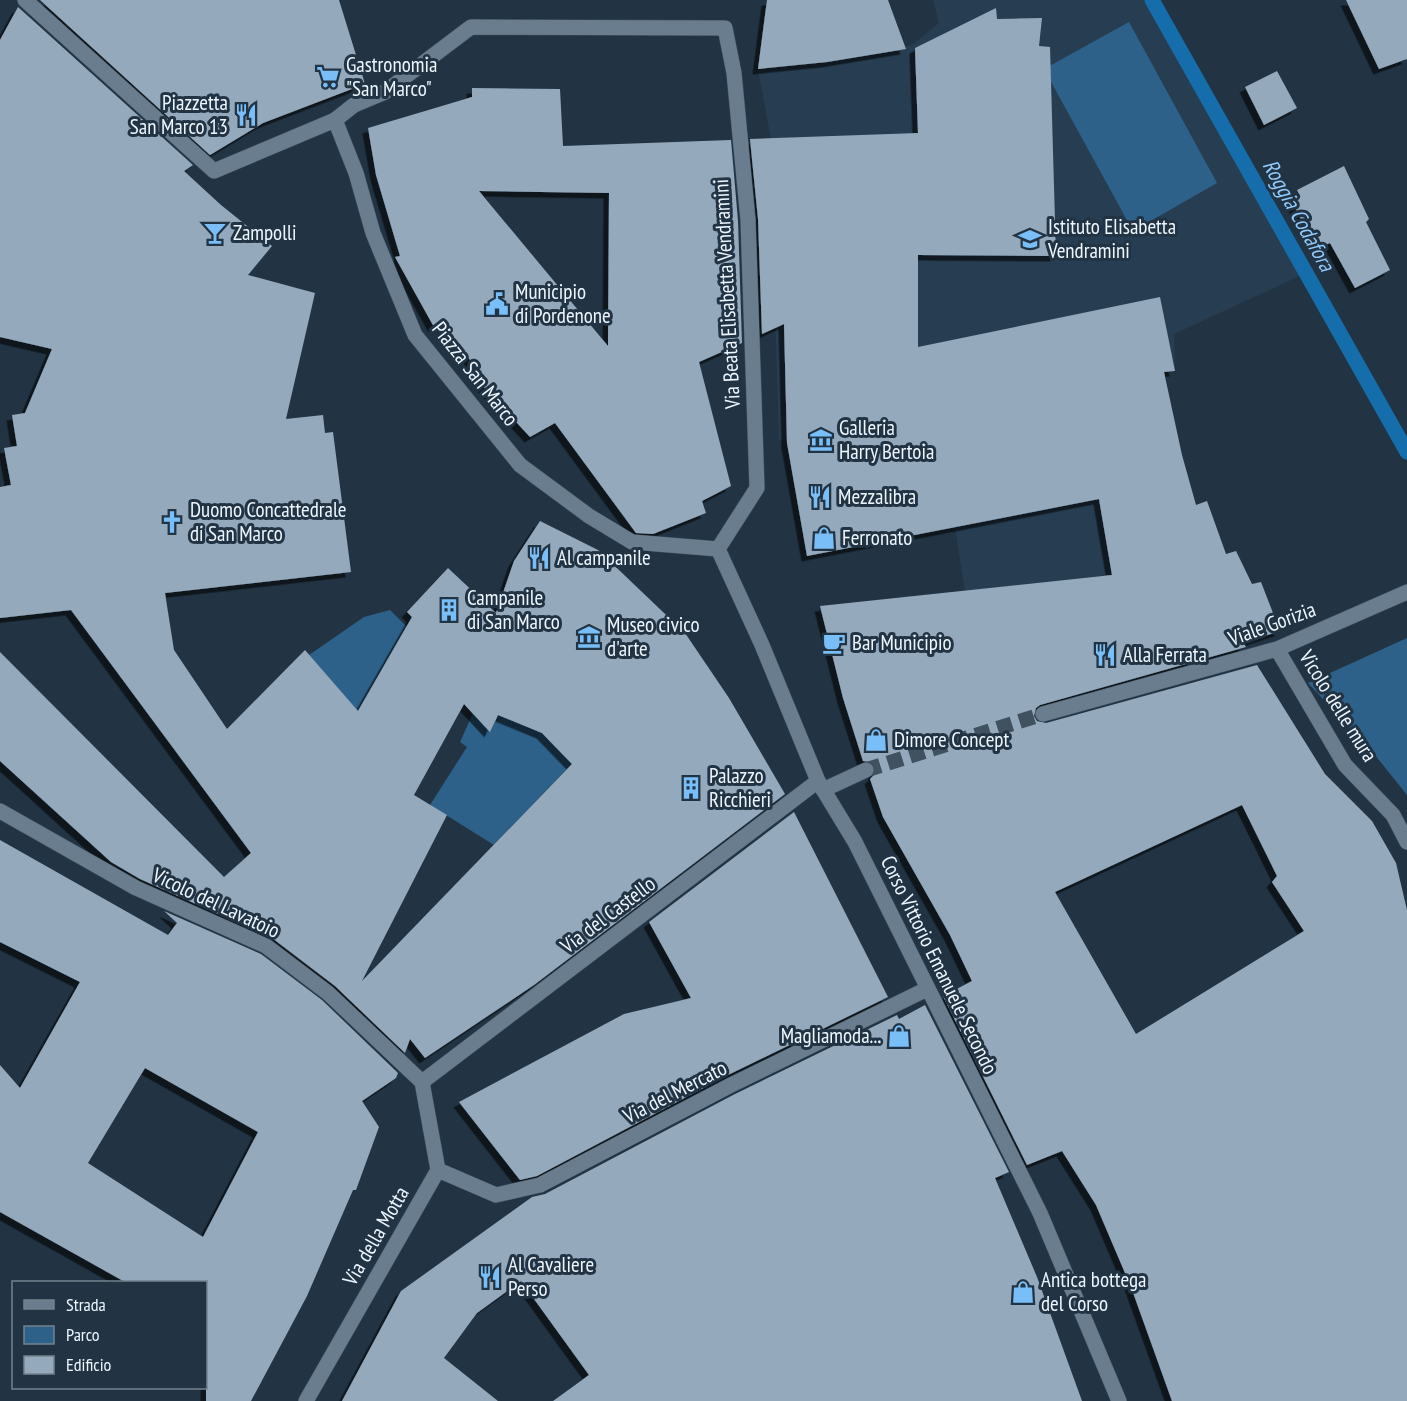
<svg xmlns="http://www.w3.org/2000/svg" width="1407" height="1401" viewBox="0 0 1407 1401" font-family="'PT Sans Narrow',sans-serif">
<defs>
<filter id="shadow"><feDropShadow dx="-5.5" dy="5.5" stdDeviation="0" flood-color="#0009"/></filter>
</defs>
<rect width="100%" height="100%" fill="#223444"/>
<path fill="#273e52" d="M933 0H1152L1306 273 1174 334 1175 371 1114 382 918 426 779 440 770 134 758 69 827 62 886 52 912 45 939 23Z
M1106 498 1112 575 965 591 955 527Z"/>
<path fill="#2e618a" d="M1129 22 1217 183 1133 231 1044 69Z
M390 610 423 643 383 667 346 732 339 690 309 655 364 617Z
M1407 638V795L1375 755 1308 683Z
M473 713 490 731 498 715 542 733 572 764 494 845 430 805 467 747 460 742Z"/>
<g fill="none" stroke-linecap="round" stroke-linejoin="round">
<path stroke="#156eab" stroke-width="15" d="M1152 0 1407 452"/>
</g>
<path fill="#94a9bc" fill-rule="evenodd" filter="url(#shadow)" d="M40 0H339L365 84 263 123 210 155Z
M767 0H888L906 49 827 62 758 69Z
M1346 0H1407V59L1379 69Z
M18 7 193 165 184 171 221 205 272 246 248 275 315 293 286 419 323 415 325 433 333 432 351 572 165 593 174 650 227 729 305 650 358 711 412 617 407 612 448 568 496 613 514 561 540 521 598 550 685 633 729 698 785 794 534 985 425 1058 410 1039 405 1053 335 986 272 938 140 879 111 862 0 761V652L224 877 251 853 71 610 0 618V487L11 485 4 448 17 446 12 415 25 413 52 349 0 337V40ZM464 704 490 732 498 715 542 733 572 764 362 981 447 815 414 795Z
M996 8 997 19 1042 18 1039 46 1050 47 1056 256 918 255V347L1160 297 1175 371 1164 372 1182 455 1196 505 1207 501 1226 554 1236 551 1252 584 1261 582 1280 631 1243 643 1246 647 1040 705 1036 708 1034 716 1037 721 1046 723 1257 665 1325 774 1372 821 1396 863 1407 910V1401H1172L1131 1287 1096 1205 1062 1151 1027 1165 943 996 972 981 950 935 883 817 870 779 874 775 875 766 871 762 863 761 843 698 820 606 1112 575 1099 499 807 556 787 443 784 324 762 334 758 219 750 139 918 133 915 48ZM1242 805 1277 876 1272 882 1304 931 1136 1034 1055 892Z
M1277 71 1297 108 1264 125 1245 87Z
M472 88 560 89 563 146 731 140 738 221 742 343 699 362 731 486 702 501 706 513 653 534 636 533 555 423 530 437 481 384 486 379 439 323 434 327 395 257 400 256 376 175 368 128 472 97ZM479 191 609 193 608 346Z
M1344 166 1369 219 1366 222 1390 270 1355 288 1330 243 1316 249 1291 200 1300 196 1297 190Z
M794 812 888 997 726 1076 537 1176 520 1180 459 1102 624 1014 691 998 649 922Z
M0 840 168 935 177 923 164 911 261 954 322 1000 398 1073 396 1078 362 1101 379 1127 356 1190H353L307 1296 251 1401H206V1282H125L0 1212V1065L20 1088 80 982 0 942ZM145 1068 258 1132 203 1237 88 1163Z
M925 1005 1009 1172 995 1178 1037 1277 1082 1401H553L589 1375 521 1281 477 1313 444 1358 498 1401H342L401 1291 532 1197 545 1194 735 1094 897 1015 899 1019Z"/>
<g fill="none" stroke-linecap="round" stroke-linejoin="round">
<path stroke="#405160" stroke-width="15" stroke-dasharray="15 8" stroke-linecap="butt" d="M866 770 1043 714"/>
<g stroke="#40505d" stroke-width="16">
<path id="minor" d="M25 0 214 171 335 120 356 173 373 233 415 335 520 465 589 516 632 542 718 549
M335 120 354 105 385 92 471 27 725 28 734 73 748 220 757 488 718 549
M718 549 762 645 818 781 855 842 1040 1213 1119 1401
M1277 649 1345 765 1393 815 1407 842
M1043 714 1277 649 1407 592
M823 790 866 770
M0 811 136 888 266 946 328 993 422 1082
M422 1082 818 781
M438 1170 496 1195 540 1185 731 1085 927 989
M306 1401 438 1170 422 1082"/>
</g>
<use href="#minor" stroke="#697d8f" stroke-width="15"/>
</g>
<defs>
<g id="supermarket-bare" transform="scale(1.8)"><path d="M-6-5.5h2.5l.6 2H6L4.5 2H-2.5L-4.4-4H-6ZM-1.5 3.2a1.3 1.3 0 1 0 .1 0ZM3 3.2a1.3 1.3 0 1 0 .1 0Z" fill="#7abef8" stroke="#223444" stroke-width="2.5" paint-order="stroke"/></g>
<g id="restaurant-bare" transform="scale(1.8)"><path d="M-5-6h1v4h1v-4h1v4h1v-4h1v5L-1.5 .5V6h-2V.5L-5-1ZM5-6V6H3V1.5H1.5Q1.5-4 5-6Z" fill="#7abef8" stroke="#223444" stroke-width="2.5" paint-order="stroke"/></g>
<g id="bar-bare" transform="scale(1.8)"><path d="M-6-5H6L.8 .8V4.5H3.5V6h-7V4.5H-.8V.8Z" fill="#7abef8" stroke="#223444" stroke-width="2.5" paint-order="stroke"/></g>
<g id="school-bare" transform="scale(1.8)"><path d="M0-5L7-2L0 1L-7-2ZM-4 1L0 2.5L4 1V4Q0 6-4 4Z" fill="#7abef8" stroke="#223444" stroke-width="2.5" paint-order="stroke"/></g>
<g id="civic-bare" transform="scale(1.8)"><path d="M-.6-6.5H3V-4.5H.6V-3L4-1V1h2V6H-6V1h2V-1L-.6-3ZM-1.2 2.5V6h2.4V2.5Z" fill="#7abef8" stroke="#223444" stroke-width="2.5" paint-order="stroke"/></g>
<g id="museum-bare" transform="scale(1.8)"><path d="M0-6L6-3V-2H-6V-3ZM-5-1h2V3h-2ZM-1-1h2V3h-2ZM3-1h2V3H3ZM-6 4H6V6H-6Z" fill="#7abef8" stroke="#223444" stroke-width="2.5" paint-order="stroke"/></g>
<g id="church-bare" transform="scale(1.8)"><path d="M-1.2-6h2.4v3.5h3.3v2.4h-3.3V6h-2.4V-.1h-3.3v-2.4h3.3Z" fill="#7abef8" stroke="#223444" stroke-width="2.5" paint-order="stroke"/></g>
<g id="shop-bare" transform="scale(1.8)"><path d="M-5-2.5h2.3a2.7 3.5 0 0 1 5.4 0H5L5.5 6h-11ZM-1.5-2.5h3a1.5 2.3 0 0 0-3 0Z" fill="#7abef8" stroke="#223444" stroke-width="2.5" paint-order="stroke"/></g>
<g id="building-bare" transform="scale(1.8)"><path d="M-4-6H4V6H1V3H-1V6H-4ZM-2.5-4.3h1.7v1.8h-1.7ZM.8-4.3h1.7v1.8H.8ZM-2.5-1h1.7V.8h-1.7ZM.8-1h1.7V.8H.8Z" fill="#7abef8" stroke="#223444" stroke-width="2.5" paint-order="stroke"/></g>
<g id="cafe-bare" transform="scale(1.8)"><path d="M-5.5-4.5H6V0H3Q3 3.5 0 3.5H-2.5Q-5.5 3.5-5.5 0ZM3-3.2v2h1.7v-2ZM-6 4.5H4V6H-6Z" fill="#7abef8" stroke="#223444" stroke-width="2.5" paint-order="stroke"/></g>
</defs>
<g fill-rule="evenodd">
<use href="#supermarket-bare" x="328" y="77"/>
<use href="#restaurant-bare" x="246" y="115"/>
<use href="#bar-bare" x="215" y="233"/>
<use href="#school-bare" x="1030" y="239"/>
<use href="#civic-bare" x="497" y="304"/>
<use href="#museum-bare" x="821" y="440"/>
<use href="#restaurant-bare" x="820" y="497"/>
<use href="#church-bare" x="172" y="522"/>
<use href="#shop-bare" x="824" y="538"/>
<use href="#restaurant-bare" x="539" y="558"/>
<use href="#building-bare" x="449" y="610"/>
<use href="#museum-bare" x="589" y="637"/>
<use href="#cafe-bare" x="834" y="643"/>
<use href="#restaurant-bare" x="1105" y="655"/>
<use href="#shop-bare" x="876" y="740"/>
<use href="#building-bare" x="691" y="788"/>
<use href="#shop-bare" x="899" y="1036"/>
<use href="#restaurant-bare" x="490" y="1277"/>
<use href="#shop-bare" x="1023" y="1292"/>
</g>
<g text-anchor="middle" stroke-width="6" stroke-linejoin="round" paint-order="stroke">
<g font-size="21" fill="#edf6fe" stroke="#223444" text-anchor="start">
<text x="346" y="72">Gastronomia<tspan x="346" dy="24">"San Marco"</tspan></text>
<text x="228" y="110" text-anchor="end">Piazzetta<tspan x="228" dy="24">San Marco 13</tspan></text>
<text x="1048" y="234">Istituto Elisabetta<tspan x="1048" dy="24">Vendramini</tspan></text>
<text x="233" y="240">Zampolli</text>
<text x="515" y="299">Municipio<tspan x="515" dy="24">di Pordenone</tspan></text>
<text x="839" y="435">Galleria<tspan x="839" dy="24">Harry Bertoia</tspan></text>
<text x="838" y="504">Mezzalibra</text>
<text x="190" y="517">Duomo Concattedrale<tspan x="190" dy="24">di San Marco</tspan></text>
<text x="842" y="545">Ferronato</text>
<text x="557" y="565">Al campanile</text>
<text x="467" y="605">Campanile<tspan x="467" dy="24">di San Marco</tspan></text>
<text x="607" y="632">Museo civico<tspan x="607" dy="24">d'arte</tspan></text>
<text x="852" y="650">Bar Municipio</text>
<text x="1123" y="662">Alla Ferrata</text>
<text x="894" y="747">Dimore Concept</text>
<text x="709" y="783">Palazzo<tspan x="709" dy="24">Ricchieri</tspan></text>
<text x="881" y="1043" text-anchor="end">Magliamoda...</text>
<text x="508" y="1272">Al Cavaliere<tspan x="508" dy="24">Perso</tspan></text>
<text x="1041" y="1287">Antica bottega<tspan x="1041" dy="24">del Corso</tspan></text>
</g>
<g font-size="21" fill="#edf6fe" stroke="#223444">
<text transform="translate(727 294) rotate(-93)" y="7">Via Beata Elisabetta Vendramini</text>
<text transform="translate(475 374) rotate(52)" y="7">Piazza San Marco</text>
<text transform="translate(1272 624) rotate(-20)" y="7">Viale Gorizia</text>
<text transform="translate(1338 706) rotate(58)" y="7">Vicolo delle mura</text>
<text transform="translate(216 903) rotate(25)" y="7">Vicolo del Lavatoio</text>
<text transform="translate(608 915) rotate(-37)" y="7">Via del Castello</text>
<text transform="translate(939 965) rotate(64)" y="7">Corso Vittorio Emanuele Secondo</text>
<text transform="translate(675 1092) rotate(-27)" y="7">Via del Mercato</text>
<text transform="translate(376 1236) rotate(-60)" y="7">Via della Motta</text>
</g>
<g font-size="22" font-style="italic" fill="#91cafc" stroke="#223444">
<text transform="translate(1299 215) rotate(61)" y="8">Roggia Codafora</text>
</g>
</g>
<rect x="12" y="1281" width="195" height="108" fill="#223444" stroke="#73828e" stroke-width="1.5"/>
<rect x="24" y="1300" width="30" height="9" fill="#697d8f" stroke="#73828e" stroke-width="1.5"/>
<text x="66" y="1311" font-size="18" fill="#edf6fe">Strada</text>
<rect x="24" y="1326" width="30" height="18" fill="#2e618a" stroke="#73828e" stroke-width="1.5"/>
<text x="66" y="1341" font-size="18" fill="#edf6fe">Parco</text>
<rect x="24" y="1356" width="30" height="18" fill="#94a9bc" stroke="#73828e" stroke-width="1.5"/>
<text x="66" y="1371" font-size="18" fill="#edf6fe">Edificio</text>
</svg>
